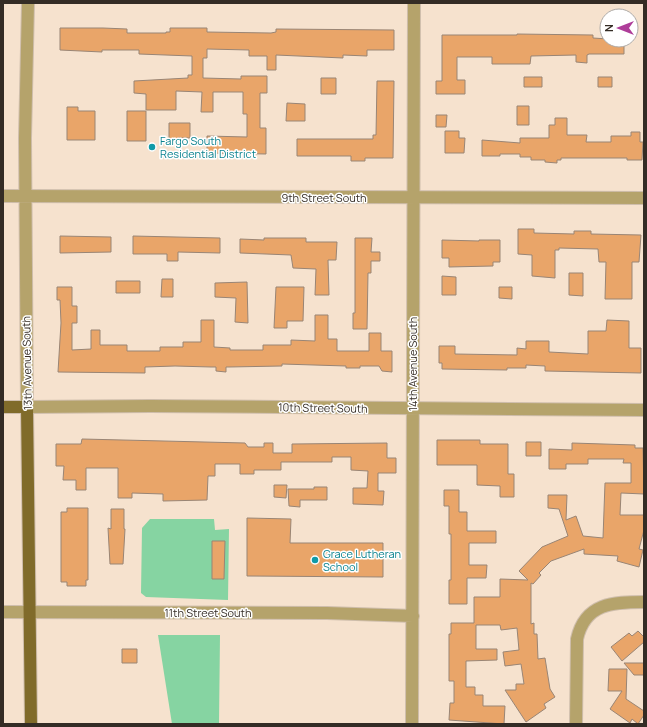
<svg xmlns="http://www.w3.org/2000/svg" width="647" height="727" viewBox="0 0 647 727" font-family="Manrope,sans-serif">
<rect width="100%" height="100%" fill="#f6e2ce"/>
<path fill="#86d4a2" d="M150 519H214L215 530 229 529 228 600 146 597 141 593 142 528Z
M158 635H220L219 724H172Z"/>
<path fill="#e9a569" stroke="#998575" d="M60 28H103L127 29V33H166V32H170V28H207V32L271 33 276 32V29L394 30V50H367V56L343 55V58L276 55V70H267V56H249V50L207 49V58H203V78L241 79V76H267V93H260V128H266V154L207 153V136L247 137V114H243V92H213V112H201L202 92 176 91V110H146V94L134 93V81L188 78V75H192V56L139 54V50H102V52L60 50Z
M517 34 593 35V38L624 40V54H589L587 55V63L576 62V55L531 56 530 64H492V57H457V80H465V94H436V81H442V35H517Z
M524 77H542V87H524Z
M598 77H612V87H598Z
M321 78H336V94H321Z
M377 81H394L393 158H365V161H351V156H297V139H373V135H376Z
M287 103 305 104V121H286Z
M517 106H529V125H517Z
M67 107H78V111H95V140H67Z
M127 111H146V141H127Z
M436 115H447L446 127H436Z
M555 118H567V135H587L586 142H611V136H631V132H640V142H643L642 160H627V158H561V160H557V163L545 162V160H531V157H520V154H500V156H482V140L520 143V138H549V125H555Z
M169 123H190V138H178V141H169Z
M445 131H459V138H465L464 153H445Z
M518 229H534V233L574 234V231H591V234L641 235 639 262H632V299H605L606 262H599L598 249 559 248V250H555V278L532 276V255L518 254Z
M60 236 111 237V252L60 253Z
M133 236 220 238V253L178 252V261H167V254H133Z
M264 238H306V242H337L336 260H328L329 295H315L316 269 293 268 291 255 240 253V239L264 240Z
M355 238H372L371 252H380V261H371V273H368L367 329H353V313H355Z
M442 240 479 241V240H500V262H493V266L449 267V258H442Z
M569 273H583V296L569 295Z
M442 276 456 277V295H442Z
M162 279H173V297H161Z
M116 281H140V293H116Z
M247 282 248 323 235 322 236 298 215 297V283Z
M57 287H72V306H77V323H72V350L91 349V330H100V345H127V351H160V347H183V342H201V320H214V347L230 348V350H263V345H291V340L315 341V315H328V339H337V351H369V333H381V351H392V372L382 371 379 366H360V368H346V366L282 364V366L229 367H226V372L216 371V367H211L175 366 145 367V373L58 372 61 323 60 300H57Z
M276 287H304L303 321H287V328H274Z
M499 287H512V299L499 298Z
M607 320 629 321V348H641V373L545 371V366L526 365V368H507V370L442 369V363H439V346H455V354L517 355V348L526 349V341H549V352L588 354V331H606Z
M82 439 245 443 248 447H264V443H273V453H292V444L387 443V458H396V473H378V491H384L383 505 353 504V488H367L368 471 351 470V457H332V462H281V470H254V474H240V464H215V476H208L207 500 163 501V494L132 493V498H118V468H86V490H76V480H63L64 466H56V444H81Z
M437 440H480V444H508V474H514V497H500V486L477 485V465H437Z
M526 442H541V456H526Z
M572 443 635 445V448H643L644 494 621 493 620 515H644V530L639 549 643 550 639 567 617 561 618 556 584 554V549L551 561 539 573 541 575 533 584 531 583V624L534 623V634H537L538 659 545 658 550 689 555 697 544 704 546 708 526 722 505 690H516V684H524L521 664 505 666 503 652 519 650 517 628 501 630 500 625H476V649H497V660L466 661V687H475V695H483V706H505L504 724 449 720 450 703H454V681H449V634H451V623H474V597H500V579L528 580 519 571 542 547 568 536 559 509 548 508V495H567L566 520 576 516 583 536 603 538 605 483H631V463H623L624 459H588V464H566V469H549V449L572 450Z
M274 485H287L286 498 274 497Z
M314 487H327V500H300V507L289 506 288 489H314Z
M444 490H459V512H467V531H496V543H469V565H487L486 578H467V604H449V580H451V534H449V506H444Z
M67 508H88V580H86V586H67V582H61V512H67Z
M111 509H124V529H125L123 564H110L108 528 111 529Z
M247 518 291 519 290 543H383V577L247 576Z
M212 541H225L224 579H212Z
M638 631 644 637V642L622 661 611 647 629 633 632 636Z
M122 649H137V663H122Z
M624 663H644V675H634Z
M609 669H627L626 699 644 711V715L638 724 632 719 630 723 610 709 622 691H608Z"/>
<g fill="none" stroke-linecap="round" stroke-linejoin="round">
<g stroke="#cfbeac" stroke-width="14">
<path id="minor" d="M28 3 25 138 27 407 150 406 644 410
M3 196 644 198
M3 612 327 613 413 616
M412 724 414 3
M576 724 577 639C585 603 613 602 644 602"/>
</g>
<g stroke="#cfbeac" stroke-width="14">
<path id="major" d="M3 407H27L31 724"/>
</g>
<use href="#minor" stroke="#b5a36b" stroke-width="12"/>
<use href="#major" stroke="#806b2a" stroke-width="12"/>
</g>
<g fill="#0f9aa8" stroke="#fff" stroke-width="1.5">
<circle cx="152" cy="147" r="4"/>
<circle cx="315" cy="560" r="4"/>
</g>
<g text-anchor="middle" stroke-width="3" stroke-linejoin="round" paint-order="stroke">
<g font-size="11" fill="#0d838f" stroke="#fff" text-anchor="start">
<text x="160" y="145">Fargo South<tspan x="160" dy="13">Residential District</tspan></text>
<text x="323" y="558">Grace Lutheran<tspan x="323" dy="13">School</tspan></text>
</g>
<g font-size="11" fill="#342c25" stroke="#fff">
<text x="324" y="202">9th Street South</text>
<text transform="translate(27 363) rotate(-91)" y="4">13th Avenue South</text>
<text transform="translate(413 364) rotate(-90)" y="4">14th Avenue South</text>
<text transform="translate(323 408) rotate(1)" y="4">10th Street South</text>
<text x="208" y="617">11th Street South</text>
</g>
</g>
<rect width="647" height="727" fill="none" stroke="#342c25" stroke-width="8"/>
<g transform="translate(619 28) rotate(270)"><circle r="19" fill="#ffffff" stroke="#aeaba8"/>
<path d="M0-3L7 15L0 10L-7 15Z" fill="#ae3d99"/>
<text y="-6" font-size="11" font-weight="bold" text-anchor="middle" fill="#342c25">N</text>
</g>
</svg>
